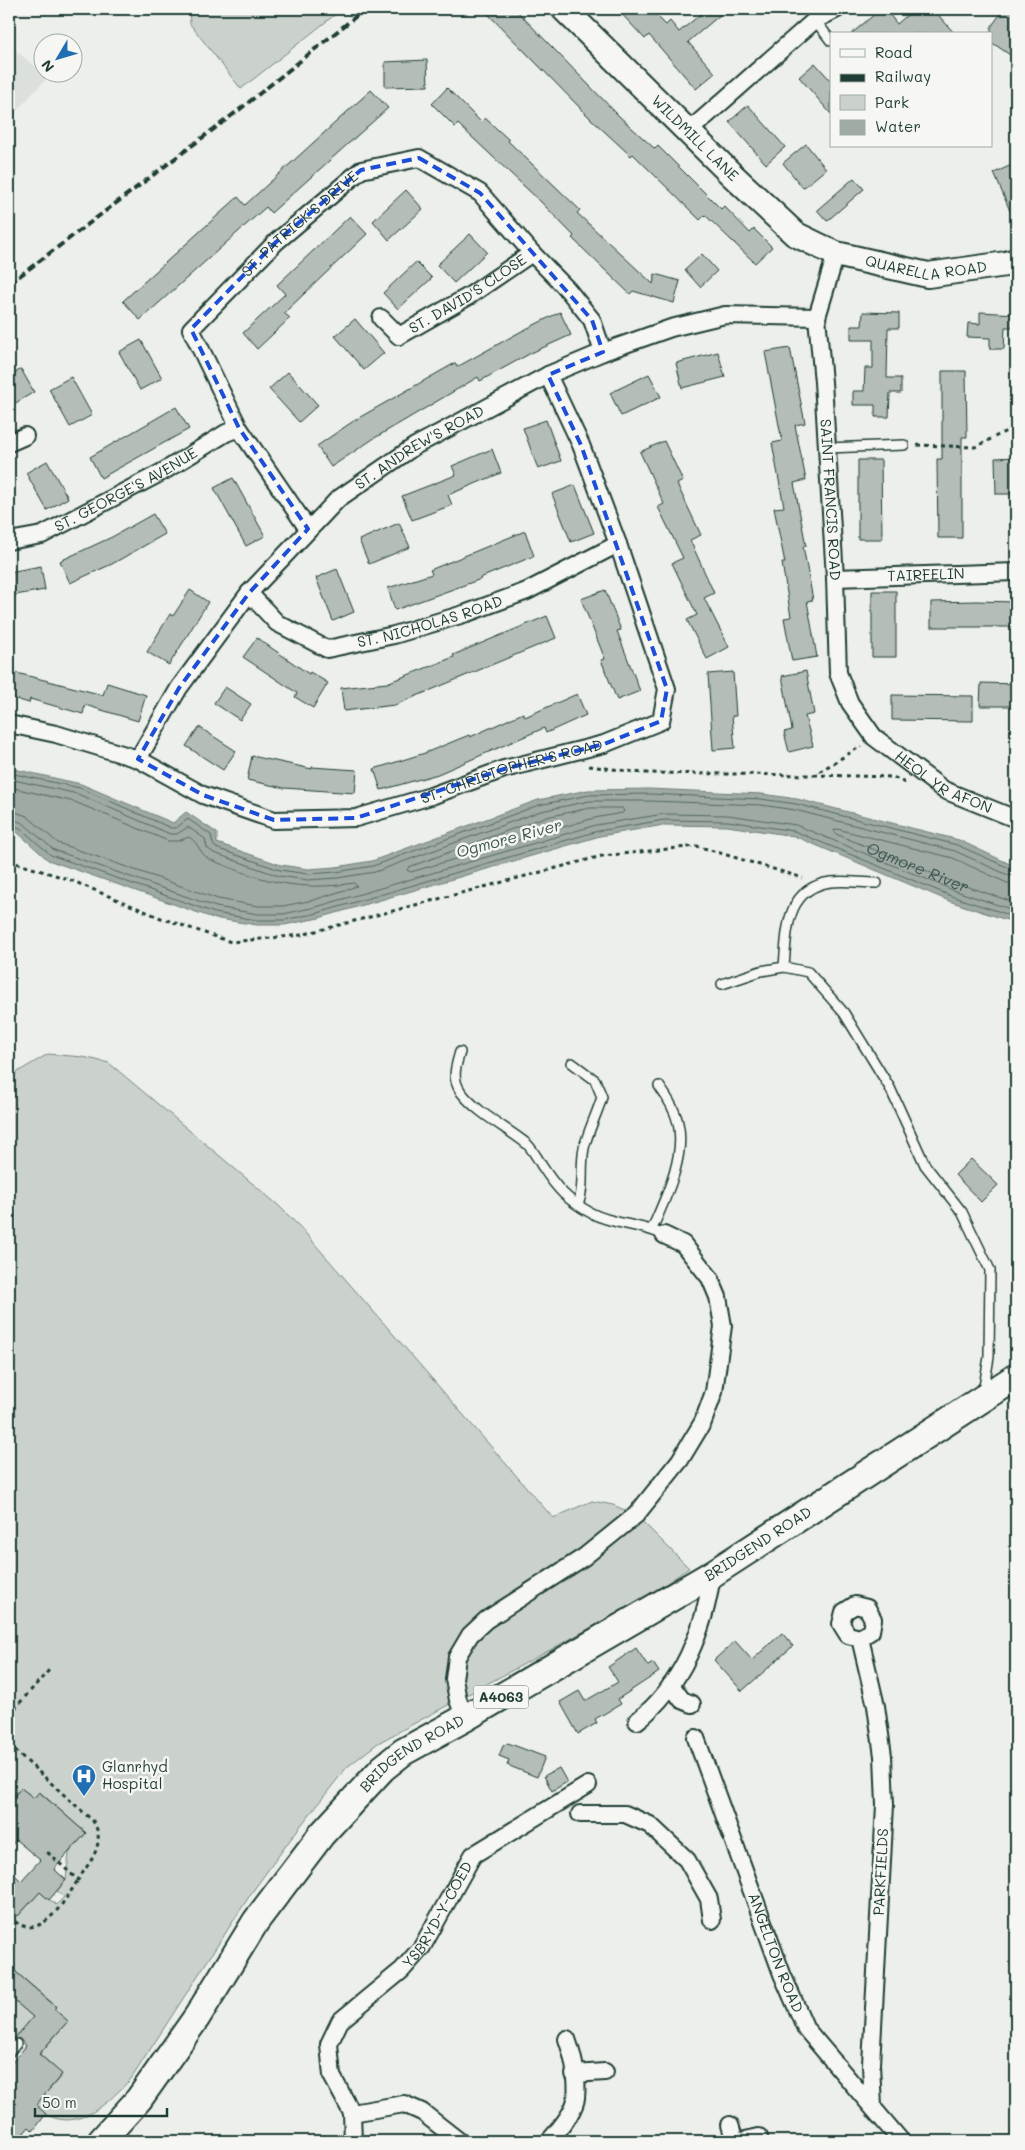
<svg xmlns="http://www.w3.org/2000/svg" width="1025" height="2150" viewBox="0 0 1025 2150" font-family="Mali,sans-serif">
<rect width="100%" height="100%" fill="#edefea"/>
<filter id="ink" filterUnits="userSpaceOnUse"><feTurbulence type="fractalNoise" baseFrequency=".02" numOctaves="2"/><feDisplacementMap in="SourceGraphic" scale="10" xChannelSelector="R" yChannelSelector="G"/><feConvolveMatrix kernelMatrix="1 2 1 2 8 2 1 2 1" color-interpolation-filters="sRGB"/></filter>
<g filter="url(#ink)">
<path fill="#dce0db" d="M9 45 48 77 9 119Z"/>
<path fill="#cbd2cc" stroke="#758880" d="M189 9H342L241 89 190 24Z
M48 1054 83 1057 109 1063 278 1205 300 1227 553 1518 592 1501 613 1505 636 1515 689 1568 642 1600 378 1743 347 1767 298 1829 252 1892 131 2079C109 2101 81 2132 47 2115 41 2111 34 2104 29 2099L43 2083 50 2089 62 2075 40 2054 68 2021 54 2009 56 2006 9 1966V1908L18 1916 40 1892 56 1905 64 1897 57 1891 66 1880 69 1853 86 1833 40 1792 34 1798 21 1788 9 1802V1077Z
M9 1996 33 2017 9 2048Z"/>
<path fill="#9faaa4" stroke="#6c7e77" d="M9 768 81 784 173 823 186 812 217 833V843L281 865 308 869 336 867 372 861 538 800 588 790 649 789 762 794 797 799 959 840 1016 867V923L949 901 794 836 727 826 664 825 600 836 319 918 284 925H257L213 918 48 860 17 832 9 828Z"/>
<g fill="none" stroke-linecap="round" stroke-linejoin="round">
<g stroke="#526961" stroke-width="1">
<path d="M9 773 80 788 171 828H176L188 819 211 835 213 844 216 848 280 870 308 874 336 872 373 866 539 805 589 795 649 794 761 799 796 804 957 845 1016 871"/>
<path d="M9 779 78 794 170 834H177L188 827 205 839 207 848 214 853 279 876 308 880 337 878 375 872 541 811 590 801H649L761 805 795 810 955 851 1010 876 1016 877"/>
<path d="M9 787 75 802 168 841H178L189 837C199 843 199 853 209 859 261 881 298 892 354 883L357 886 314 900 283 906H258L218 899 58 843 27 816 9 810"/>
<path d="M590 808H622L624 811 622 813 594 818 411 872 407 870 409 867 542 818Z"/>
<path d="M9 818 23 823 54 850 216 907 258 914H283L316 907 596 825 664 814 728 815 796 825 953 890 1016 911"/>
<path d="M9 824 20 828 51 855 215 913 257 920H284L318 913 598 831 664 820 728 821 794 831 951 896 1016 917"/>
<path id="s1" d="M1016 884 1007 883 953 858 837 829 834 830 836 834 956 883 1016 903"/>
</g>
</g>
<path fill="#b4bdb8" stroke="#1f3d34" d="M483 9H515L620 117 655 149 658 146 721 209 724 206 750 233 754 229 772 247 755 263 705 215 700 220 633 154 631 156 592 120Z
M617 9H650L666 25 670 21 679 32 707 9H727L688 42 715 73 696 89 649 35 645 39Z
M881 9H885L897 24 914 9H933L955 34H851Z
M1004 9H1016V59L991 42V27Z
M427 60 428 86 385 87V62Z
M815 63 831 81V114L799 77Z
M447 88 481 122 485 118 509 140 508 141 580 210 577 213 653 284 655 274 680 281 674 303 633 291 630 294 606 271 572 238 574 236 541 202 458 124 455 127 432 104Z
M371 90 388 108 271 213 266 207 140 320 123 301 238 197 245 205Z
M748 105 785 147 766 164 729 122Z
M806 144 826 169 803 188 783 163Z
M1016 163V225L994 173Z
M854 178 864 189 827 221 817 210Z
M406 190 423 209 389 240 373 221Z
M350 216 367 234 284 313 290 318 257 349 243 333 285 294 277 285Z
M470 234 487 252 454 283 437 265Z
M702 254 717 271 700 287 685 270Z
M416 262 432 278 398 309 383 293Z
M560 312 571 335 531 353 480 381 478 377 373 439 331 467 317 446 355 420 455 363 457 367 520 332Z
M863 312 899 313V328H888L887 378H901V393H890L889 417H875V405H853V391H864L865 368H873V340H851V326H862Z
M980 312 1016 314V327H1005L1004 349H990V338L967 337 968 323 980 324Z
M355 319 384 353 364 370 335 336Z
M141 340 162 378 140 390 119 352Z
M790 348 805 423 795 425 806 480 794 483 806 546H803L813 600 807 601 817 657 792 661 784 618 791 617 782 563H785L774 508 784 507 772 443 782 441 765 352Z
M718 352 725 377 682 388 676 363Z
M21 369 34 392 9 407V377Z
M942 371H966L967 437H962V538H938L937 459H942Z
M288 372 318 405 299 422 269 389Z
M649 374 661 397 621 416 610 393Z
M71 377 92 415 70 427 49 389Z
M176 407 189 429 101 478 90 457Z
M546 420 561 461 538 469 523 428Z
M664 441 683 481 677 484 701 535 690 540 714 593 704 598 729 647 707 659 687 620 697 615 672 563 683 558 658 507 664 504 640 452Z
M492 449 501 473 448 495 452 505 412 520 402 496 456 475 452 466Z
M1016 457V494H996L995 458Z
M858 460H881L882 539H858Z
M47 461 68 498 47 510 26 473Z
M233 478 265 536 246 546 214 488Z
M575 485 594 533 571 542 552 494Z
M153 514 165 534 112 564 70 583 60 561 112 537Z
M399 523 410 547 369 564 359 540Z
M525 531 534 556 480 578 481 579 395 610 388 588 432 574 430 570Z
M41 566 45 590 9 596V572Z
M337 569 354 612 333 621 316 578Z
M190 590 208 602 169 665 147 652 170 614 173 616Z
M605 590 621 630 617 631 640 691 617 700 601 660 605 659 581 599Z
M872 591H896V657H872Z
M976 601 1016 602V627H931V602Z
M547 616 556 638 395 705 344 711 341 688 387 683 454 657 453 655Z
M257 638 309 674 310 672 328 683 313 708 295 697 297 693 243 657Z
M9 671 103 695 107 683 146 695 138 721 85 705 83 714 30 699 29 703 9 697Z
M806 671 814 714 805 716 813 746 789 752 784 732 792 730 782 676Z
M733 672 736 716H732L735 748 713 750 708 674Z
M981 683 1016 684V706H980Z
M225 687 251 704 240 720 214 703Z
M577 694 586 715 546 733 544 728 438 774 381 790 374 769 425 753 469 735 470 737 523 713 525 717Z
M892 695 973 696V721L892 720Z
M199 727 236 751 223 770 186 746Z
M252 756 312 769V767L357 770 355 793 284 788 247 780Z
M971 1159 998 1185 981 1202 955 1175Z
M782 1633 793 1646 742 1691 714 1660 735 1641 752 1660Z
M636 1648 648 1666 653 1663 659 1672 618 1699 621 1704 595 1719 597 1723 578 1734 560 1702 579 1691 585 1701 618 1682 608 1667Z
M508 1743 545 1757 537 1777 507 1765 509 1760 499 1756 503 1746Z
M559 1768 567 1782 552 1791 544 1776Z
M21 1788 34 1798 39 1792 86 1833 54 1869 66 1880 49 1900 40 1892 18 1916 9 1908V1869L21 1881 40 1860 16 1840 9 1848V1802Z
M9 1966 56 2007 54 2009 68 2021 39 2054 62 2074 36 2105 46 2114 33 2131 29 2127 17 2141H9V2066L26 2046 20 2039 15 2038 33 2017 9 1996Z"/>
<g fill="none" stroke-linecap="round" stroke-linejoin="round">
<g stroke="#1f3d34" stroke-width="12">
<path id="lane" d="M815 20 831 41
M827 448 904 445
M784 967C787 932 785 888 831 882 845 880 862 883 877 883
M722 984 761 971 784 967 808 972 844 1013 890 1088 925 1165 962 1212 990 1270 989 1357 983 1393
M460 1052C456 1066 451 1078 461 1092 478 1114 506 1127 527 1144 533 1150 538 1159 542 1166 557 1189 567 1200 591 1213 614 1225 641 1224 664 1235
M572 1063 595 1080 602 1097C597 1114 588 1131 584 1148 580 1168 585 1187 578 1205
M652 1229C665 1199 686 1157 678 1123 675 1109 667 1097 659 1086
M9 2052 16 2044"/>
</g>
<g stroke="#1f3d34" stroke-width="20">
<g id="street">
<path d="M689 131 815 20 837 9"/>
<path id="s2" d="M836 254 817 317 823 382 835 578 838 673 850 703 874 737 944 790 1016 819"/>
<path id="s3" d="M381 318 399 336 469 296 532 253"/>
<path d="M9 443 25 436"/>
<path id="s4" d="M308 529 239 428 191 329 276 242 361 170 419 158 480 193 532 253 568 290 592 320 603 352"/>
<path id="s5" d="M9 541 42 535 164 471 226 433 239 428"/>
<path id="s6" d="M835 578 1016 572"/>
<path id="s7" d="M249 593 277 623 327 649 394 635 467 613 527 591 618 544"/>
<path id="s8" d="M9 724 56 734 138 759 203 795 274 820 356 818 431 796 504 769 604 744 661 721 667 689 618 544 581 445 548 375"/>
<path id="s9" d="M138 759 179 688 249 593 338 499 415 446 548 375 603 352 671 328 725 315 817 317"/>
<path d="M860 1638 848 1635 841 1624 844 1612 855 1605 867 1608 873 1619 871 1631 860 1638 876 1706 883 1756 885 1805 871 2064 873 2107"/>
<path d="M671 1685 682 1700 692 1704"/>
<path d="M465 1718 458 1700 454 1679 457 1657 470 1635 486 1620 584 1557 636 1515 680 1460 703 1422 714 1392 723 1326 718 1297 710 1278 683 1244 664 1235"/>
<path d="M637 1721C682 1686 705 1629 712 1574"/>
<path id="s10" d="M696 1738 782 1974 806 2029 901 2141"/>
<path d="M580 1814H625L650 1825 687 1860 709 1899 712 1920"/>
<path d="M574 2074 605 2072"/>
<path d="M352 2113 404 2104 422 2112 459 2141"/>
<path d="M730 2125 735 2141"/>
<path id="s11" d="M353 2141 352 2113 332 2076 329 2044 340 2021 402 1970 422 1947 473 1855 588 1785"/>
<path d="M549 2141C558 2131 575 2111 576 2098 578 2079 573 2056 567 2039"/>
<path d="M741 2141 759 2137"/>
</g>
</g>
<g stroke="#1f3d34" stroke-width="28">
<g id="secondary">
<path id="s12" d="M564 9 731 174 795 234 836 254 928 275 1006 264 1016 261"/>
</g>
</g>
<g stroke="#1f3d34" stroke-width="30">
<g id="primary">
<path id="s13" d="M101 2141 139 2099 197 2017 256 1921 322 1834 383 1768 403 1752 465 1718 712 1574 1016 1377"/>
</g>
</g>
<path stroke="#1f3d34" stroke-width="3" stroke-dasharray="4 4" stroke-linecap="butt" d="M917 445 975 447 1016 426
M589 766 643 773 814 775 861 746
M814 775 893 777 905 783
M9 861 68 879 161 918 231 942 301 935 602 856 697 846 803 878
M9 1715 49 1670
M9 1745 93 1821C107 1844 90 1861 78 1880L46 1851
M9 1916C38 1948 64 1902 78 1880"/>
<use href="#lane" stroke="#f6f6f2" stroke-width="9"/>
<use href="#street" stroke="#f6f6f2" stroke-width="16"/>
<use href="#secondary" stroke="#f6f6f2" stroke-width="24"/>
<use href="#primary" stroke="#f6f6f2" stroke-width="26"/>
<path stroke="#1f3d34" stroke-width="4" stroke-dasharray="8 4" stroke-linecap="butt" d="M9 284 239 110 365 9"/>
</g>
</g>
<path fill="none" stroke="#1d4ed8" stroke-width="4" stroke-dasharray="10 6" stroke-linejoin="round" d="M419 158 480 193 592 320 603 352 548 375 581 445 667 689 661 721 604 744 504 769 356 818 274 820 203 795 138 759 179 688 249 593 308 529 239 428 191 329 276 242 361 170Z"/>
<defs>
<g id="hospital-pin" transform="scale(1.25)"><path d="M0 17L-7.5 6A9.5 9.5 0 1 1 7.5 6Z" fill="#1f6fb2" stroke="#f6f6f2"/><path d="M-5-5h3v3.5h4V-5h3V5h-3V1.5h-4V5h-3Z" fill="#fff"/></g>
</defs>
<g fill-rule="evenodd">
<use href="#hospital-pin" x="84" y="1776"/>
</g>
<g text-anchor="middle" stroke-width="5" stroke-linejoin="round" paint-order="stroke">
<rect fill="#f6f6f2" stroke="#60746d" stroke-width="1" x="473.5" y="1685.5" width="55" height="23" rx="4"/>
<g font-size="14" font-weight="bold" fill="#1f3d34">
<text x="501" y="1702">A4063</text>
</g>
<g font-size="15" fill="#1f3d34" stroke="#f6f6f2">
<text dy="5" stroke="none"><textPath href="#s12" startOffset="184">WILDMILL LANE</textPath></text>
<text dy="5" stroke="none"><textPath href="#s4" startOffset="384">ST. PATRICK'S DRIVE</textPath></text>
<text dy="5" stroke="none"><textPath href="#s12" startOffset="460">QUARELLA ROAD</textPath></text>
<text dy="5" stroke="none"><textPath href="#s3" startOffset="106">ST. DAVID'S CLOSE</textPath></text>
<text dy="5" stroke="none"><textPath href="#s9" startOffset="426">ST. ANDREW'S ROAD</textPath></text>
<text dy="5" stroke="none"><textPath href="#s5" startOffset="129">ST. GEORGE'S AVENUE</textPath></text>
<text dy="5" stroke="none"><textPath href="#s2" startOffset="249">SAINT FRANCIS ROAD</textPath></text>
<text dy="5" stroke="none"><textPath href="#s6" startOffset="91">TAIRFELIN</textPath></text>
<text dy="5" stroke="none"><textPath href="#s7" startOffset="204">ST. NICHOLAS ROAD</textPath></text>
<text dy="5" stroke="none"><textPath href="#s8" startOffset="528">ST. CHRISTOPHER'S ROAD</textPath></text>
<text dy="5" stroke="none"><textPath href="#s2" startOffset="580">HEOL YR AFON</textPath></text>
<text dy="5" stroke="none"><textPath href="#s13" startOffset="906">BRIDGEND ROAD</textPath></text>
<text dy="5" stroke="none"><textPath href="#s13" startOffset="501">BRIDGEND ROAD</textPath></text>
<text transform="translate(881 1872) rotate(-87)" y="5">PARKFIELDS</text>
<text dy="5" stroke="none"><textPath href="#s11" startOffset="274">YSBRYD-Y-COED</textPath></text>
<text dy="5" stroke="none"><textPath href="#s10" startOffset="229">ANGELTON ROAD</textPath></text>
</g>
<g font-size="15" fill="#1f3d34" stroke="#f6f6f2" text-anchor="start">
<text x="102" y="1772">Glanrhyd<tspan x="102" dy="17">Hospital</tspan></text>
</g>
<g font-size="16" font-style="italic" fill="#3f5850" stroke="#f6f6f2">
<text transform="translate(509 838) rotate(-15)" y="6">Ogmore River</text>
<text dy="6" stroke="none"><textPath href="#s1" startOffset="284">Ogmore River</textPath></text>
</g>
</g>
<rect width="1025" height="2150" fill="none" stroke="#f6f6f2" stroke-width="30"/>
<rect x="15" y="15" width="995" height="2120" fill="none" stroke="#1f3d34" stroke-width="2" filter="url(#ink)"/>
<rect x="830" y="32" width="162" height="115" fill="#f6f6f2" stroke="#a0aca6"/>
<rect x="840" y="49" width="25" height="8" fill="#f6f6f2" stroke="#a0aca6"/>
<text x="875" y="58" font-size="15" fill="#1f3d34">Road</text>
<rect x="840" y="74" width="25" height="8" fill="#1f3d34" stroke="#a0aca6"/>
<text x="875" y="82" font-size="15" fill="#1f3d34">Railway</text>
<rect x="840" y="95" width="25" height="15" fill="#cbd2cc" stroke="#a0aca6"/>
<text x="875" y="108" font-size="15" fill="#1f3d34">Park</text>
<rect x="840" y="120" width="25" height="15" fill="#9faaa4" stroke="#a0aca6"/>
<text x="875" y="132" font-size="15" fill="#1f3d34">Water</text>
<g transform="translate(58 58) rotate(232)"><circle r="24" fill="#f6f6f2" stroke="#a0aca6"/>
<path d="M0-4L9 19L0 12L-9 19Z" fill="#1f6fb2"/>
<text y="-8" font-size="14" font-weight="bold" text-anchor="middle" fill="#1f3d34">N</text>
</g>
<path d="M35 2108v8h132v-8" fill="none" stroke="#1f3d34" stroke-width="2.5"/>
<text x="42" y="2108" font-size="15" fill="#1f3d34" stroke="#f6f6f2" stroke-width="4" paint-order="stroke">50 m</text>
</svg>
